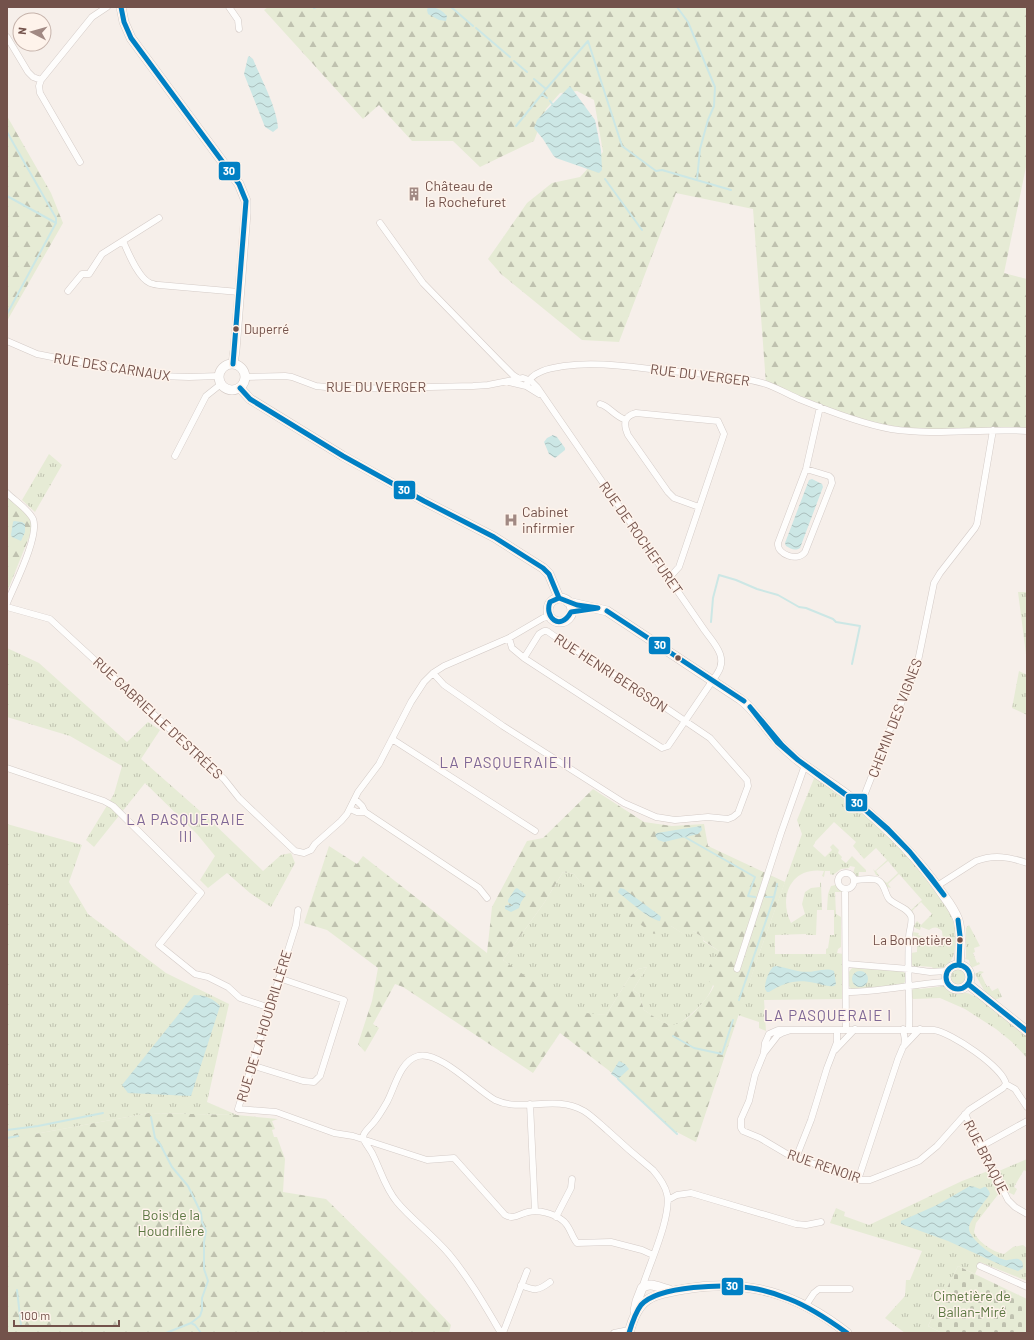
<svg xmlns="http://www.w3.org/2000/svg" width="1034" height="1340" viewBox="0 0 1034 1340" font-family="Barlow,sans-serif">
<defs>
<pattern id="grass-tufts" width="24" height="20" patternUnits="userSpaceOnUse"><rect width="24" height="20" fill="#e6ebd5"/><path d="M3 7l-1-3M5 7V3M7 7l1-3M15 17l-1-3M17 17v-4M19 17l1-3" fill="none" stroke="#bfc1af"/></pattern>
<pattern id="forest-firs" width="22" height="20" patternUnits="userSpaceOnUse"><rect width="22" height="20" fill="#e6ebd5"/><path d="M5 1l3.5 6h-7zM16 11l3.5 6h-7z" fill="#bfc1af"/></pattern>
<pattern id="cemetery-stones" width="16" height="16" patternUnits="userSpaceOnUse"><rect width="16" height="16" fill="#e6ebd5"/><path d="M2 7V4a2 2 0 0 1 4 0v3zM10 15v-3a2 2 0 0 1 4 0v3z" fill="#bfc1af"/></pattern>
<pattern id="water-waves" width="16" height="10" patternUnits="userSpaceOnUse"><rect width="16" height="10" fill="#cce7e5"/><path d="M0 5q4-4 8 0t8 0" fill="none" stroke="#aabebc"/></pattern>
</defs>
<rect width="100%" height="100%" fill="#f6efea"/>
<path fill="url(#grass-tufts)" d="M49 454 62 465 35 512 22 500Z
M1018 592H1027V662Z
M7 648 39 663 127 742 148 722 160 730 141 759 209 819 263 871 281 855 291 853 295 863 271 907 250 893 227 873 208 888 200 880 215 856 197 834 145 783 94 847 86 840 114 794 122 766 70 736 7 717Z
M1019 671 1027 675V715L1012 708Z
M815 776C861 811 900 841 934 889 947 908 958 920 955 945 955 954 952 962 944 968L934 970 932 967 919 966 916 969C910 965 911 959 911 953L917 952V937L912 935V932L919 933 918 935 924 937V939L930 944 936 945 943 940 942 931C938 927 934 926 929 930L921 927 920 930 913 927 917 921 921 925 932 914 921 902 912 911 915 915 907 907V906L911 910 922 900 899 874 888 884 891 888 887 887 883 882V880L887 883 898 873 888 861 876 871 879 876 876 875 873 869 875 871 887 860 876 848 864 859 853 846 856 842 834 822 815 842V843L813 846 825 857 832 850 830 847 833 844 839 850 838 853 842 857 841 859 846 863 852 856 866 870V872H859V877H857L853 873 855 867 850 866 849 868 841 869 833 875 830 874V871H825L824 877 822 876 824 871C791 866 778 897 791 923L805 914 802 904 805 892 811 888 820 887V882L821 883 822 910H817L816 935H807L806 934 775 935V954H826V949L828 948 830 935H834V910H827L828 894 831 886 836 885 842 892H835L836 914 841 917V947L838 949 837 953 843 954 842 999 764 1000 766 1031 759 1028V1022L738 1015 759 954 802 834 797 820Z
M7 824 82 845 69 882 88 914 166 973 229 1004 207 1102 237 1115 149 1113 35 1134 7 1135Z
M563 872 574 874 581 883 671 926 684 934 686 932 693 931 704 938 703 941 719 951C714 984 716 993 689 1016 684 1020 678 1026 671 1025 664 1025 650 1014 644 1010L639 994 633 990 647 967 638 969 629 978 606 1015 576 1013 503 960 544 903Z
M969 925 980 946 974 948 975 952 973 953 977 963 979 962 980 964 971 968 969 960 965 959 966 957V928Z
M857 967C864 968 901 969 905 973 908 976 905 982 903 985L852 990 849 986 848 973 852 968Z
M950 977a8 8 0 1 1 16 0a8 8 0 1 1-16 0Z
M980 971 984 972 981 974 987 987 989 986 992 991 998 988 1002 997 995 1000 985 992 975 974Z
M945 986C950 995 962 990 970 994 992 1004 1009 1020 1027 1035V1058L1012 1042 996 1029 965 1009 940 998 913 999 911 996V991L916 987 920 989Z
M1027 1159V1172L1024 1170 1014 1187 1017 1189 1014 1195 1008 1192 999 1171Z
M988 1171 1000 1192 976 1223 974 1232C978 1242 993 1252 1004 1254L1013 1247 1023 1245 1027 1248V1281L980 1262 975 1274 958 1266 928 1326 942 1333H905L885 1318 905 1296 906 1280H910L922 1251 830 1223 836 1208 845 1212 844 1216 869 1225 962 1181Z"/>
<path fill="url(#forest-firs)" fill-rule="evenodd" d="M268 7H1027L1026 167 1004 273 1027 279V431L929 432 863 421 766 384 753 209 676 193 619 342 582 340 501 274 488 259 527 203 552 183 580 177 603 152 594 100 577 91 560 93 546 109 534 141 480 167 453 141H412L379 105 363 119 264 10Z
M7 116 51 193 63 223 7 321Z
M7 493 29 513 34 525 7 592Z
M593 789 644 822 672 826 704 824 708 846 785 882 759 954 696 1142 671 1129 616 1076 560 1033 533 1073 403 987 395 984 373 1024 379 1028 365 1052 358 1044 372 1001 378 968 327 930 304 923 329 846 357 864 363 856 487 953 492 907 527 841 543 838ZM563 872 574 874 581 883 654 934 671 926 685 935 686 932 690 935 693 931 704 938 703 940 719 951 703 976 714 986C708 999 685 1026 671 1025 665 1025 650 1014 644 1010L639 994 633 990 647 967 638 969 629 978 606 1015 576 1012 503 960 544 903Z
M149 1113 237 1115 278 1119 272 1121 275 1129 272 1130 274 1137H277L285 1159 283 1192 326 1199 404 1276 451 1325 449 1333H7V1134H35Z"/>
<path fill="url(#cemetery-stones)" d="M958 1266 1027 1299V1333H942L928 1326Z"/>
<path fill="url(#water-waves)" d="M428 7C436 7 442 10 447 16L446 21 439 20 428 14 427 10Z
M249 56 253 59C261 79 277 107 278 128L273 132 265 127 244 74 248 57Z
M570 86 595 120 601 150 602 170 599 173 556 158 553 155 543 139 534 128 537 120Z
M553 435 557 437 565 448V450L555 458 549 454 544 442 547 438Z
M812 479 822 484 823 487 800 548C795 551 791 549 786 546L785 543 809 480Z
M14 521 22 522 25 524V532L21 541 12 537 11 535 13 522Z
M701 826 702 830 698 834 664 842 658 840 655 835 657 833Z
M517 888 525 894 526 895 521 902 519 908 511 912 505 909V906L507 905 513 906 508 902V900L515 889Z
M620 888 624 889 659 915 661 917 660 921C648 919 630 901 620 894L618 892Z
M776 966C789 968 801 974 815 971 823 970 827 968 834 971L836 984 834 986C827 987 821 984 815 983 797 979 785 982 769 992H767L765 989C765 981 768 973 773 967Z
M852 979a8 8 0 1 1 16 0a8 8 0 1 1-16 0Z
M194 995C204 995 213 998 220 1006L191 1096 128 1093 122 1085Z
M619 1061 625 1064 629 1069 618 1079 611 1074Z
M970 1186 975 1187 980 1189 984 1187H986L989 1191 990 1194C985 1201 969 1221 969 1228 968 1239 995 1258 1005 1260 1009 1261 1016 1257 1020 1260 1023 1261 1023 1265 1023 1268L1018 1271 1001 1265 948 1241 901 1224V1221L937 1205Z"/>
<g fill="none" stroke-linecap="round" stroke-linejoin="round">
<path stroke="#cce7e5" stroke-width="2" d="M451 7 473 26
M677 7 688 22 715 87 714 106 708 120 700 149 697 180
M314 8 316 7
M476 28 510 57
M514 61 527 72
M534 79 546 89 542 94 547 98
M546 89 588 41 622 146 656 171 662 170 731 190
M550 101 553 105
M516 126 542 94
M7 132 56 218V223L7 314
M605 179 642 230
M7 196 56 223
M711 622 713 598 719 575 736 580 757 589 778 595 799 607 806 608 833 619 836 622 860 626 852 664
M683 836 755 877 748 896 755 897
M774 897 777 884
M739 1000 774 897H766
M673 1036 694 1048 722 1054 733 1020
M618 1079 677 1134
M151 1117 155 1138 160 1144 172 1167 188 1186 201 1213 202 1222 206 1231 204 1242V1269L208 1281 202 1298V1310L200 1316 191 1323
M7 1130 38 1126 103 1113
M7 1138 18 1136
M17 1290 21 1325
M166 1333 191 1323 195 1325 201 1333"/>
<g stroke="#d4cbc7" stroke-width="7">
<path id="street" d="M229 7 238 20 239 29
M7 37 28 72 33 77 41 80 92 17 107 7
M41 80 39 86 40 93 80 162
M380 223 423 283 501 363 513 375 519 379
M123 241C128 252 138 278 150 283 153 284 156 285 159 285L239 292
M68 291 82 274H89L102 254 159 218
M7 341 37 354 52 357 159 376 189 377 219 376
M245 377 285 376 292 377 316 386 345 389 473 386 488 385 523 378 531 381 537 387 703 628C713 643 729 656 717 674L668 746 662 748 524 658 512 648 509 638
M509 382 526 386 539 394
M526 386C531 371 551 368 564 366 599 361 635 368 670 371 699 374 738 375 766 384 777 388 788 394 799 399 826 410 862 424 891 429 936 436 982 428 1027 431
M600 404C608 405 614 416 626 420
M175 456 206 396 221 384
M806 469 829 476 831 478 832 483 805 552C798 562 777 555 778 543L806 469 820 407
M7 493C15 501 28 509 33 519 40 535 14 586 7 603
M669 578 679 567 724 434 718 421 636 413C624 416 623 424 628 435L668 492 674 498 699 507
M7 607 50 619 224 779 239 798 295 851 304 853 311 850 315 844 341 821 347 814 358 792 379 764 411 702 424 682 433 673 444 666 509 638 543 618 550 616
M433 673 444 685 503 726 624 803 656 817 675 820 708 817 728 819 733 817 738 813 748 786 747 780 710 738 663 706 645 696 602 666 567 645 547 631H544L539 634 524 658
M392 739 535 831
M7 768 104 801 113 806 201 893 159 945 195 974 208 977 228 987 240 998 270 1008
M355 799 362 806 365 812 479 888 487 898
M859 805 864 796 891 727 917 666 934 583 940 573 975 528 977 524 993 430
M350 809 357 812H365
M838 881a8 8 0 1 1 16 0a8 8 0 1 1-16 0Z
M854 880C861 880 873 877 879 881 885 885 885 894 889 899 896 906 907 907 911 916 913 923 909 930 909 937 907 968 910 999 909 1029
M937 886 976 861C994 854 1009 857 1027 863
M845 890 846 1030
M298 910 296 925 238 1109 276 1112 334 1133 353 1136 427 1160 454 1158 505 1215C514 1220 519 1214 528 1212 539 1210 553 1213 562 1220 570 1225 571 1236 577 1243L611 1242 642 1250 653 1255
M846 964 909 969 930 972 947 971
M737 969 781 833 805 765
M846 992C880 992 913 984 946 982
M903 1029 905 1040 904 1046
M791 1030 782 1033 778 1035 764 1053 755 1075 749 1101 741 1119V1128L743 1131 760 1138 787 1154 858 1180H870L919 1161 937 1146 969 1110 1003 1088 1006 1084
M835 1050 855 1029
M764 1051 765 1043 769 1034 778 1030H934C950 1032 1003 1067 1006 1084
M251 1065 303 1081 314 1082 320 1076 344 1000 279 978
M1006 1084 1015 1089 1027 1107
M530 1104 535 1211
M965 1114 1008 1200 1015 1207 1027 1214
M982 1146 1027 1121
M796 1158 811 1120 827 1068 837 1042V1030
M858 1180 898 1059 903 1047 920 1029
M668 1200 677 1195 691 1193 796 1224 806 1225 821 1222
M556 1217 571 1188 572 1179
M980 1266 1027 1287
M521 1285C535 1291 538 1291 550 1282
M806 1305 814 1293 819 1289H850
M501 1333C485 1306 469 1278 449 1254 433 1235 412 1220 397 1202 385 1188 381 1171 373 1155 371 1150 366 1145 364 1140 363 1137 363 1136 364 1134 366 1130 371 1126 374 1122 379 1116 383 1109 387 1102 395 1087 400 1061 418 1056 439 1050 477 1090 495 1100 523 1113 554 1094 584 1111 592 1116 600 1124 607 1130 622 1144 637 1157 653 1170 659 1177 665 1185 667 1194 672 1216 649 1265 642 1288
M503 1333 527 1271
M614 1333 629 1330"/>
</g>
<g stroke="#d5cbc6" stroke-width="10">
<path id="secondary" d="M121 7 124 22 131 38 239 184 246 201V213L235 350 233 364
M219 377a13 13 0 1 1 26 0a13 13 0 1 1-26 0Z
M240 388 250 399 343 456 424 501 494 537 516 551 543 568 549 574 559 598
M548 610a12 12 0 1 1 24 0a12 12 0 1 1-24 0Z
M568 602 607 611 740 699C750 706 757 716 765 726 773 737 783 748 794 757 813 773 836 785 855 801 886 827 916 855 939 889 945 898 954 908 958 920 962 934 960 950 959 965
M946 977a12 12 0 1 1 24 0a12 12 0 1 1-24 0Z
M968 984 1027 1031
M642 1288C649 1281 660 1288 669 1290
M635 1311 637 1301 642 1288
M629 1333C638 1297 651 1295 685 1289 747 1278 798 1294 847 1333"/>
</g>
<use href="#street" stroke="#fefdfc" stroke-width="6"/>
<use href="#secondary" stroke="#fefdfc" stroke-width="9"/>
<g stroke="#fef3eb" stroke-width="8">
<path id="bus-1" d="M121 7 124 22 131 38 239 184 246 201 233 364
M240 388 250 399 343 456 424 501 494 537 543 568 549 574 559 598
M559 598 577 605 598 608 571 612C560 632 544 617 550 602Z
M607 611 712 680
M607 611 712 680
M712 680 744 701
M712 680 744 701
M750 707 782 745 798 760
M750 707 777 742 798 760
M798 760 865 809 888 829 910 852
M798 760 855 801 889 831 910 852
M910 852 930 876 944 895
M910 852 944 895
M958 920 960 936 959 965
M946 977a12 12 0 1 1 24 0a12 12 0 1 1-24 0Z
M968 984 1027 1031
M629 1333C632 1323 635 1313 641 1305 659 1285 726 1284 751 1288 764 1290 777 1294 789 1299 810 1307 829 1320 847 1333"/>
</g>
<use href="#bus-1" stroke="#0080c4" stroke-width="5"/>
</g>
<defs>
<g id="building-bare" transform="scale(1.08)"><path d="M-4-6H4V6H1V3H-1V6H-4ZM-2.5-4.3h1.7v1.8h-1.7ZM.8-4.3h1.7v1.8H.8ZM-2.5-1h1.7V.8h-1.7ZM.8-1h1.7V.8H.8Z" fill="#a18983" stroke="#fef3eb" stroke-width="2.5" paint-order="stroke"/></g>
<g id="hospital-bare" transform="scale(1.08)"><path d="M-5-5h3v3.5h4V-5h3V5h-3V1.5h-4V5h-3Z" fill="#a18983" stroke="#fef3eb" stroke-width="2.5" paint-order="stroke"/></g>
</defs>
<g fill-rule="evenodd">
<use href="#building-bare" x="414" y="194"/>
<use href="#hospital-bare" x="511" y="520"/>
</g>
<g fill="#73524b" stroke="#fef3eb" stroke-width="1.5">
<circle cx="236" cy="329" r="3.5"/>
<circle cx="678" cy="658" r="3.5"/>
<circle cx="960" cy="940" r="3.5"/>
</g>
<g text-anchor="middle" stroke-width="3" stroke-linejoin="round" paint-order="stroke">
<g font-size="13" fill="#73524b" stroke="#fef3eb" text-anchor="start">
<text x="244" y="334">Duperré</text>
<text x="952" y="945" text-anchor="end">La Bonnetière</text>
</g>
<g font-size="14" fill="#73524b" stroke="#fef3eb" text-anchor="start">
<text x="425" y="191">Château de<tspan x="425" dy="16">la Rochefuret</tspan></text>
<text x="522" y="517">Cabinet<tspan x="522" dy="16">infirmier</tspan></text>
</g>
<g font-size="14" fill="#73524b" stroke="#fef3eb">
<text transform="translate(112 367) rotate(9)" y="5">RUE DES CARNAUX</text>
<text transform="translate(700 375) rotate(7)" y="5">RUE DU VERGER</text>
<text x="376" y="392">RUE DU VERGER</text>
<text transform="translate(641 538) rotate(55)" y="5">RUE DE ROCHEFURET</text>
<text transform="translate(611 673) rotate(33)" y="5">RUE HENRI BERGSON</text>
<text transform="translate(158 718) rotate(43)" y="5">RUE GABRIELLE D’ESTRÉES</text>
<text transform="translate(895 718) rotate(-69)" y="5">CHEMIN DES VIGNES</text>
<text transform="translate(264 1026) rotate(-73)" y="5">RUE DE LA HOUDRILLÈRE</text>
<text transform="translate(986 1157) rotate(63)" y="5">RUE BRAQUE</text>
<text transform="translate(824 1166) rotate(19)" y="5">RUE RENOIR</text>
</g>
<g font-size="14" fill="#5d7843" stroke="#fef3eb">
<text x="171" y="1220">Bois de la<tspan x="171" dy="16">Houdrillère</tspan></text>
<text x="972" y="1301">Cimetière de<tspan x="972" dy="16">Ballan-Miré</tspan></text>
</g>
<g font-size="15" letter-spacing="1" fill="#7e6796" stroke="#fef3eb">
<text x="506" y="768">LA PASQUERAIE II</text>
<text x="186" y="825">LA PASQUERAIE<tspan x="186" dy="17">III</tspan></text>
<text x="828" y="1021">LA PASQUERAIE I</text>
</g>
</g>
<g stroke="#fef3eb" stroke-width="1.5">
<rect x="218" y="161" width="23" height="20" rx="4" fill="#0080c4"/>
<rect x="393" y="480" width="23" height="20" rx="4" fill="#0080c4"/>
<rect x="648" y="636" width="23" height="19" rx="4" fill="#0080c4"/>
<rect x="845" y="793" width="23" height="19" rx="4" fill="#0080c4"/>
<rect x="721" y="1277" width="23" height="19" rx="4" fill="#0080c4"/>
</g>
<g font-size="11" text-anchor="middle" font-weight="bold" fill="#fff">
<text x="229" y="175">30</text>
<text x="404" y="494">30</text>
<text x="660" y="649">30</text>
<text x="857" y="807">30</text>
<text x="732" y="1290">30</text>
</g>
<rect width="1034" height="1340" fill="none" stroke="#73524b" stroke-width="16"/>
<g transform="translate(32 32) rotate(276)"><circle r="19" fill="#fef3eb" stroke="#c6b3ab"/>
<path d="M0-3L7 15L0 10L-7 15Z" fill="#a18983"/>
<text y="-6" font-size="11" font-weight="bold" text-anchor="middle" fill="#73524b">N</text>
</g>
<path d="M14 1320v6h105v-6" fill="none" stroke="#73524b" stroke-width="2"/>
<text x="20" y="1320" font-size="12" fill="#73524b" stroke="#fef3eb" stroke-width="3" paint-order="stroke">100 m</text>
</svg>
